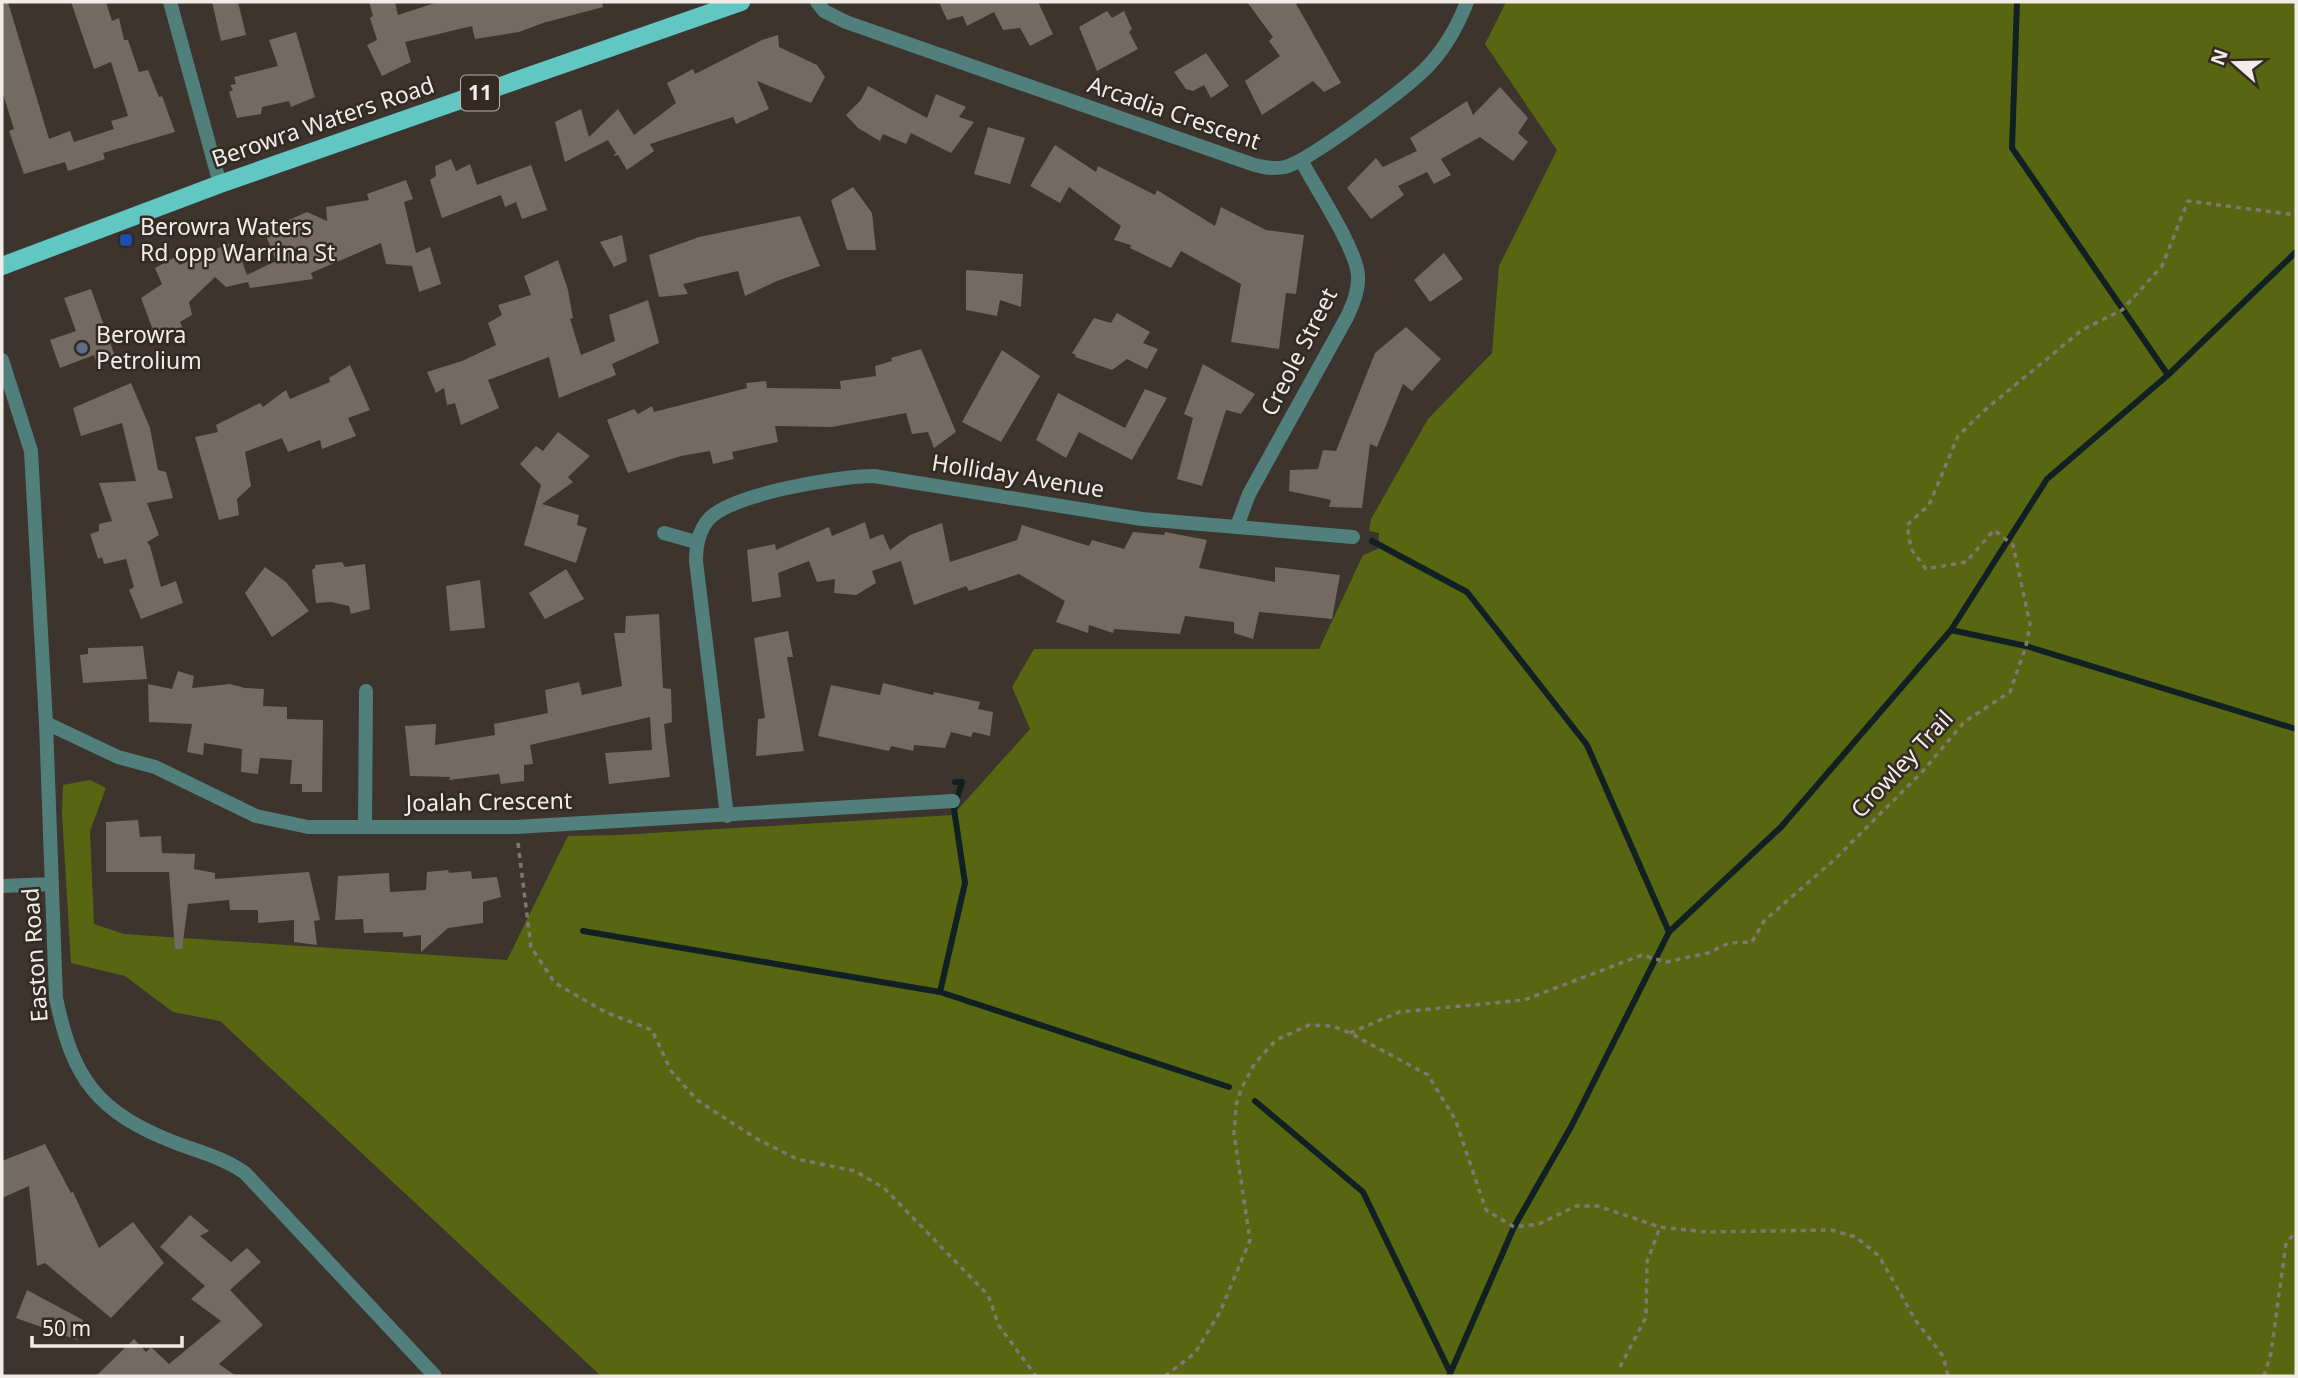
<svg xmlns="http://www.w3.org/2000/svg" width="2298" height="1378" viewBox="0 0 2298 1378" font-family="'Noto Sans',sans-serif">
<rect width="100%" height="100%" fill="#3c342d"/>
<path fill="#596611" d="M1506 2H2296V1376H601L220 1021 173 1012 125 976 71 963 62 813 63 785 90 780 106 788 90 831 94 924 124 934 507 960 568 836 619 835 953 815 1030 729 1012 687 1034 649H1319L1363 555 1378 549 1379 533 1369 531 1371 519 1428 419 1492 353 1499 266 1557 150 1485 44Z"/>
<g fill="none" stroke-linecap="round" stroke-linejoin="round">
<path stroke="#112123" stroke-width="6" d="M2017 2 2012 148 2168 375
M1372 541 1467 592 1587 745 1669 932
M1951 630 2026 646 2296 729
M583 931 940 992 1229 1087
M940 992 965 883 954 809 962 782H955
M1255 1101 1363 1192 1450 1372
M1449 1376 1514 1227 1572 1125 1669 932 1781 827 1951 630 2047 479 2168 375 2296 252"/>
</g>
<path fill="#736a62" d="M2 2H8L49 139 70 131 74 142 114 129 111 121 128 116 111 62 94 69 71 2H106L112 21 119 18 124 40H128L139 72 148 70 159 97 162 96 175 132 103 153 105 159 68 171 65 162 24 174 9 131 14 129 2 91Z
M212 2H238L246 35 221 41Z
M369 2H395L398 15 438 2H602L603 7 543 23 519 32 475 39 472 26 405 42 411 62 382 76 367 45 377 40 370 18 373 16Z
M939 2H1038L1053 34 1030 46 1020 28 1003 30 994 12 967 26 963 16 947 20Z
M1247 2H1295L1341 83 1324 92 1313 81 1262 115 1245 81 1280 56 1269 41 1273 37Z
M1107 11 1112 18 1124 11 1132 29 1129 32 1138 49 1097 71 1079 27Z
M296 32 315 97 291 107 289 101 262 107 261 114 237 118 229 92 233 90 230 85 236 84 234 77 278 66 269 40Z
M778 35 779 47 817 65 825 77 811 103 757 81 769 109 736 124 733 117 650 144 654 151 627 170 618 155 613 156 616 153 608 140 565 162 555 122 581 109 589 137 618 109 634 135 676 103 667 83 693 69 695 74 762 40Z
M1206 53 1229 86 1211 98 1204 85 1193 91 1186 89 1174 72Z
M868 86 927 118 936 94 966 107 959 117 974 122 951 153 911 133 906 144 883 134 880 141 858 128 846 115 861 100Z
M1500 87 1528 118 1518 133 1528 142 1513 161 1480 137 1441 159 1451 175 1434 184 1427 172 1398 186 1404 195 1371 219 1347 188 1376 158 1383 167 1417 151 1410 138 1467 101 1473 115Z
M988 127 1025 138 1010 184 974 174Z
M1055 145 1096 172 1098 166 1155 195 1157 190 1215 226 1221 207 1266 230 1304 235 1296 294 1286 293 1279 349 1231 342 1241 284 1181 251 1171 268 1130 248 1131 245 1114 240 1121 226 1069 187 1060 203 1030 186Z
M451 159 456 171 470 164 477 185 531 165 547 210 522 219 516 202 505 207 501 195 442 218 430 180 436 176 435 166Z
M406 180 413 199 404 202 416 253 430 247 441 284 419 292 412 266 386 264 381 243 311 273 313 279 250 288 248 282 226 287 215 277 189 302 192 315 180 322 184 331 156 338 141 298 162 284 155 268 177 256 179 265 235 241 247 275 276 261 264 231 307 212 327 221 326 207 369 200 367 194Z
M853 187 872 213 876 250H847L831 200Z
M800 216 820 266 777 281 745 296 738 271 683 284 688 294 659 297 649 255 699 237Z
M622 235 627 261 614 267 600 242Z
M1444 253 1463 279 1430 302 1414 280Z
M558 260 568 290 573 318 570 319 581 355 615 341 609 315 648 300 659 343 612 364 616 375 559 398 549 357 488 380 499 408 461 425 455 403 447 405 444 388 436 393 427 372 462 361 496 345 488 323 502 315 498 305 531 295 524 276Z
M966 270 1023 274 1021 307 1000 300 997 316 966 310Z
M91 289 116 359 97 366 94 355 60 368 50 340 76 331 64 298Z
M1117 313 1150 332 1143 343 1158 349 1147 369 1127 359 1112 370 1075 357 1076 355 1072 353 1094 318 1111 323Z
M1406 327 1441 359 1412 391 1403 384 1377 447 1370 444 1362 508 1329 507 1331 500 1289 491 1290 470 1318 469 1323 450 1336 451 1375 353Z
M921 349 956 432 934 448 928 432 912 434 906 413 832 427 775 426 778 442 732 452 734 459 713 464 710 451 681 456 628 473 607 420 634 409 638 414 652 406 654 412 747 388 746 383 766 381 767 388 841 389 840 381 876 376 875 366 892 361 891 358Z
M1002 350 1040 376 1001 442 962 422Z
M1203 364 1255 394 1241 414 1226 410 1202 486 1177 479 1193 418 1184 414Z
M350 365 370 410 348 418 356 436 322 449 320 440 288 452 282 438 245 452 251 486 237 499 239 515 219 520 195 437 218 432 216 425 260 403 263 407 286 390 290 399 330 382 329 378Z
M131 383 150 428 158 470 166 472 173 498 147 503 159 535 147 542 150 546 161 587 176 581 183 603 141 619 129 590 134 587 126 559 104 564 102 557 98 559 90 534 99 531V524L112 521 99 483 136 481 122 423 81 436 73 408Z
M1145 389 1167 398 1132 460 1079 432 1066 458 1036 440 1058 393 1125 428Z
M558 432 590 456 568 477 573 482 542 504 579 515 577 525 587 528 576 563 524 545 541 485 520 464 536 446 543 451Z
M865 522 870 539 883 534 890 550 910 535 942 523 950 562 1017 540 1022 525 1089 546 1092 540 1124 549 1133 532 1164 535 1165 532 1207 540 1199 568 1275 582V567L1340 575 1332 619 1259 612 1253 639 1234 633V622L1185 616 1180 634 1114 629 1113 633 1089 625 1088 633 1056 622 1065 601 1019 574 969 591 966 586 914 605 901 561 872 571 876 583 856 595 834 593 835 579 817 582 809 561 778 573 781 597 752 602 747 550 775 544 776 550 829 527 832 536Z
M342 562 345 567 365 564 370 609 351 614 349 606 331 602 316 603 312 570 315 568V565Z
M265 567 286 582 309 611 272 637 245 593Z
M566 569 584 599 545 619 529 593Z
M480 580 485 628 450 631 446 586Z
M659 614 663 688 671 689 672 722 664 724 670 777 609 784 605 753 652 750 650 717 530 745 533 764 524 765V781L501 784 499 774 449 780 450 777 410 776 405 726 436 724 435 745 495 735 494 724 548 713 545 690 579 682 582 695 622 686 614 633H625L626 616Z
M788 631 793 657H787L804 751 756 756 758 719 765 718 754 638Z
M143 646 147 679 83 683 80 655 88 654V648Z
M178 671 194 676 192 688 230 684 245 688 264 689 263 706 287 707V719L323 720 322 792H302V784H290L292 760 260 758 258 774 241 772 242 749 204 743 203 755 187 752 192 724 149 722 148 684 172 689Z
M883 683 933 695 934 692 980 702 978 709 993 712 990 736 973 732 971 737 951 732 945 748 914 745 913 751 891 746 889 751 818 736 831 685 880 695Z
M138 820 140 837 161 836 162 853 195 854 194 869 215 873V879L309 872 320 920 314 921 317 945 294 942V920L258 923V910H230L229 900 188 904 182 949H175L169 872H106V822Z
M448 870 449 873 471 871 472 879 497 877 501 897 483 902V923L448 928 421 952V935L403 937V932L364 933 363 919 335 920 338 876 389 873 390 892 426 890 427 872Z
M45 1144 71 1193 73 1192 99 1248 133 1222 164 1263 111 1318 45 1263 37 1266 29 1186 2 1198V1161Z
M190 1215 209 1231 200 1236 231 1262 247 1248 261 1262 230 1290 263 1325 219 1364 236 1376H96L134 1339 146 1352 151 1347 169 1364 221 1321 191 1299 205 1286 160 1247Z
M27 1290 83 1320 77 1340 16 1318Z"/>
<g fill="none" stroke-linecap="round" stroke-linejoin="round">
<path stroke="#7f7872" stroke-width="3.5" stroke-dasharray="5 5" stroke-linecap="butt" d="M518 843 531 947 555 983 605 1012 652 1030 671 1071 697 1100 757 1139 797 1159 855 1171 884 1188 988 1295 999 1326 1036 1376
M1350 1033 1399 1012 1524 1000 1642 955 1666 962 1708 953 1729 943 1752 942 1764 921 1834 860 1923 771 1964 722 2010 692 2026 646 2030 624 2013 545 1994 530 1966 562 1926 569 1911 549 1907 525 1929 505 1958 436 1986 409 2082 330 2122 310 2162 266 2188 201 2296 215
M1620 1367 1646 1317 1647 1262 1660 1227
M1165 1376 1195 1353 1220 1312 1250 1240 1234 1134 1236 1105 1242 1087 1255 1063 1276 1040 1309 1025 1332 1026 1350 1033 1428 1075 1455 1119 1486 1210 1514 1227 1539 1224 1576 1206H1598L1660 1227 1706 1232 1831 1230 1856 1237 1879 1256 1916 1321 1943 1356 1948 1376
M2264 1376 2271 1353 2286 1243 2296 1232"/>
<path stroke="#517f7c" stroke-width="14" d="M170 2 220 184
M817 2 824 11 846 22 1243 161C1257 166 1270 170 1285 167 1309 161 1410 86 1429 65 1446 47 1458 25 1467 2
M2 360 31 451 46 723 56 998C73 1080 97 1112 176 1143 200 1152 224 1158 245 1173L435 1376
M1237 526 1249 494 1347 317C1353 304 1359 290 1358 275 1356 248 1315 187 1301 160
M664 533 696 542
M46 723 118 757 155 767 256 816 308 827H516L953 801
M727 816 696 561C696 546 698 532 708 520 729 494 839 476 874 476L1142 519 1353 537
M365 827 366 691
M2 886 52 884"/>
<path stroke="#62c7c2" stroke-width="18" d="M2 266 220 184 741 2"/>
</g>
<rect fill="#1a4fb4" stroke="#322a23" stroke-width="2.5" x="119" y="233" width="14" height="14" rx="3.5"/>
<circle fill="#5c6f8a" stroke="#322a23" stroke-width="2.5" cx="82" cy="348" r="7"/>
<g text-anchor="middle" stroke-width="5" stroke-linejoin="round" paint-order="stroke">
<rect fill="#322a23" stroke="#b8b2ac" stroke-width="2" x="461" y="75.5" width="38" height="35" rx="5"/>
<g font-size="21" font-weight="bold" fill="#f1ece7">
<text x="480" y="100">11</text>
</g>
<g font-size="23" fill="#f1ece7" stroke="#322a23">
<text transform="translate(1174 113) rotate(19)" y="8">Arcadia Crescent</text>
<text transform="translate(323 122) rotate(-19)" y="8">Berowra Waters Road</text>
<text transform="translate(1299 352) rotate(-63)" y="8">Creole Street</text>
<text transform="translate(1018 476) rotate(9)" y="8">Holliday Avenue</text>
<text transform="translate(1902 764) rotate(-47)" y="8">Crowley Trail</text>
<text transform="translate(489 802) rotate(-1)" y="8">Joalah Crescent</text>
<text transform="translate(35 955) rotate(-94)" y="8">Easton Road</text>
</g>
<g font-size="23" fill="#f1ece7" stroke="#322a23" text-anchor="start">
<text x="140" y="235">Berowra Waters<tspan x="140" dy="26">Rd opp Warrina St</tspan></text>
<text x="96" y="343">Berowra<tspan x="96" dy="26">Petrolium</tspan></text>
</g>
</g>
<rect width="2298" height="1378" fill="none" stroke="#f1ece7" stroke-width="7"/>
<g transform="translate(2235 63) rotate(290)" stroke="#322a23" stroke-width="5" paint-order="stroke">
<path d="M0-5L12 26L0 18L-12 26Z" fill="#f1ece7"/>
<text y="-10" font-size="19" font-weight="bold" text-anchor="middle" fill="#f1ece7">N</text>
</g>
<path d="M32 1336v10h150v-10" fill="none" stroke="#f1ece7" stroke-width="3.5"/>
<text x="42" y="1336" font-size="21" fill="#f1ece7" stroke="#322a23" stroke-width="5" paint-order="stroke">50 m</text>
</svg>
